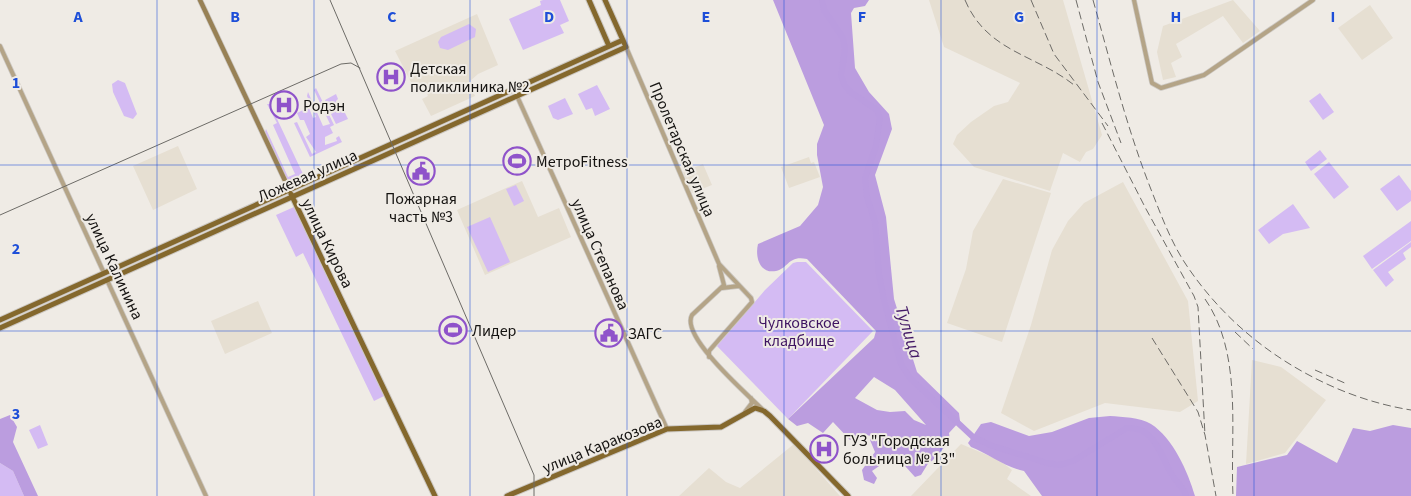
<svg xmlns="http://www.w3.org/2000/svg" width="1411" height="496" viewBox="0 0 1411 496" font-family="'Source Sans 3',sans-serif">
<rect width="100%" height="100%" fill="#efebe5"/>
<path fill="#e6dfd2" d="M929 0H1063L1102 135 1093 149 1086 152 1080 162 1063 153 1050 191 974 167 953 144 957 135 971 122 994 106 1008 102 1020 83 944 47Z
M1233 0 1260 31 1243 43 1223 16 1176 44 1182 57 1171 63 1176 77 1163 80 1157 52 1163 26Z
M1370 5 1393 38 1362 60 1338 28Z
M477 14 498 65 478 74 469 82 475 96 431 116 422 99 428 96 422 83 413 86 395 51Z
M178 146 197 189 153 210 133 166Z
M809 157 811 163 814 162 820 177 789 188 781 167Z
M703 164 712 185 692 193 683 172Z
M1003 179 1051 193 1002 342 947 323 966 269 973 231Z
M522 181 538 217 559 208 571 237 485 275 457 210Z
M1123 182 1188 301 1198 401 1180 412 1105 403 1034 431 1001 413 1031 325 1052 250 1068 221 1084 203Z
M258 301 272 333 225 354 211 321Z
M1252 360 1281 367 1326 400 1285 453 1246 464Z
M794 444 840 496H679L709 468 726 482 740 488Z
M961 444 999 460 1012 470 1007 479 1031 496H911Z"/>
<path fill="#d4bbf3" d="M543 0H560L569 21 560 25 564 33 523 50 509 19 541 5 540 1Z
M469 24 476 29 475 37 448 50 440 48 438 42 441 37Z
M118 80 125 83 137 114 133 119 124 116 113 92 112 84Z
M597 85 610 109 595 116 592 108 586 110 578 94Z
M316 88 334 125 330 127 333 133 325 137V145L337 141 336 138 339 136 342 142 310 157 294 123 297 122 312 154 316 152 306 137 310 134 304 120H300L297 113 307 108V103L313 118 316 117 307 96 308 92 323 126 330 124 314 90Z
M1320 93 1334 112 1323 120 1309 101Z
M336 94 338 99 336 101 340 111H344L348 119 336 124 331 114 333 113 329 104H327L325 100Z
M565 98 573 114 558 120 553 118 548 106Z
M267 104H270L303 174 288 181 265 132 266 129 288 177 295 174 273 125 277 123Z
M1320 150 1327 159 1311 171 1305 162Z
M1329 162 1349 187 1334 199 1314 174Z
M1399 175 1411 191V201L1397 211 1380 189Z
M516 185 524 201 514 206 506 189Z
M1293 204 1310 228 1283 234 1269 244 1258 230Z
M294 207 384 396 374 401 303 253 296 257 276 215Z
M490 217 510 262 488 272 467 227Z
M1411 221V241L1372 269 1363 256Z
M1411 242V247L1403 253 1406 259 1388 272 1394 280 1386 287 1373 270Z
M797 262H806L873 331 788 419 717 346 765 290 793 263Z
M40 425 48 445 38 449 29 430Z
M0 463 13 471 24 496H0Z"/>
<path fill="#bb9ddf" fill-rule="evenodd" d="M773 0H869L865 6 854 8 851 13 855 68 869 92 889 114 892 129 875 175 886 217 894 299 917 372 959 413 960 421 949 433 950 441 932 461 929 462 921 475 915 477 895 455 872 471 877 478 874 484 864 480 862 470 875 452 870 440 872 436 859 434 850 440 833 422 823 433 808 423 797 426 788 419 874 338 876 331 807 259C788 255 789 268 776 271 759 274 755 256 758 244L800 226 818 205 823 187 817 155V144L824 125ZM874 377 895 390 926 425 914 420 905 411 890 412 877 410 855 398Z
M10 415 17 427 13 442 38 496H24L13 471 0 463V419Z
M1110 416C1122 417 1140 417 1151 424 1173 438 1188 472 1195 496H1042L1024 471C1005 467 989 454 971 447L968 443 981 424 991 422 1029 436 1052 432 1089 418Z
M1393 425 1411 428V496H1236L1237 467 1287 455 1297 441 1337 463 1353 428 1370 431Z"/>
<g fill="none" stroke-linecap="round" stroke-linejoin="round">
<path stroke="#ba9cdf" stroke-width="6" d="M822 0 824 10 843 38 845 50 841 75 844 84 849 91 877 110 880 118 876 146 865 178 867 197 875 222 879 274 884 300 901 364 910 378 973 437 990 445 1047 463 1060 465 1073 461 1127 428C1154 426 1160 454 1171 473 1175 481 1184 487 1186 496"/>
<g stroke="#ccc8c3" stroke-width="5.5">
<path id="tertiary" d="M1134 0 1152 83 1161 88 1204 75 1313 0
M0 46 104 273
M626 47 719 264 751 298 752 302 709 351V357
M517 96 667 429
M719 266 724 285 692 315C680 336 747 394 762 409
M107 280 206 496
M722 288 739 286
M745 412 752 403 751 398"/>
</g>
<g stroke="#ccc8c3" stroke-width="6">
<path id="secondary" d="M200 0 289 189"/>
</g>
<g stroke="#ccc8c3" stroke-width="7">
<path id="primary" d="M589 0 609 46
M291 194 435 496
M0 320 623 40
M0 328 626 47 605 0
M507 496 667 429 721 427 755 408 764 411 770 416 848 496"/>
</g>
<use href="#tertiary" stroke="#b4a487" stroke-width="4"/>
<use href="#secondary" stroke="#988155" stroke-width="4.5"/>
<use href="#primary" stroke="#84682d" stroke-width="5"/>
<path stroke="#6d6b67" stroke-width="1" d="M330 0 534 475V496
M0 215 341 64 351 63 360 68"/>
<path stroke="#6d6b67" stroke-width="1" stroke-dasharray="8 4" stroke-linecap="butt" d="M965 0C987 52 1035 54 1074 85
M1031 0 1054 54 1108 126
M1076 0 1098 82 1121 143
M1093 0C1111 64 1127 129 1152 192 1161 215 1170 239 1183 260 1210 302 1246 337 1288 363 1325 386 1367 403 1411 410
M1102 123 1146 209 1194 296 1198 307 1205 435
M1205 299C1243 354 1230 432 1233 496
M1235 332 1253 349
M1152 338 1198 412 1205 435 1216 496
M1315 370 1347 384"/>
</g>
<path fill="none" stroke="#1d4ed8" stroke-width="1" stroke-opacity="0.55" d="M157 0V496M314 0V496M470 0V496M627 0V496M784 0V496M941 0V496M1097 0V496M1254 0V496M0 165H1411M0 331H1411"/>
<defs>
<g id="hospital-ring" transform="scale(1.4375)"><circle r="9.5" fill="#efebe5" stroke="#8f53ca" stroke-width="1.5"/><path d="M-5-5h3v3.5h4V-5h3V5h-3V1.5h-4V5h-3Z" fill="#8f53ca"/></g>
<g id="stadium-ring" transform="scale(1.4375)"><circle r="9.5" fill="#efebe5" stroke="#8f53ca" stroke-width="1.5"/><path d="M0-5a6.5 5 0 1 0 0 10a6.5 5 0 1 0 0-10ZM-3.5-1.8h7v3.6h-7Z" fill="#8f53ca"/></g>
<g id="civic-ring" transform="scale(1.4375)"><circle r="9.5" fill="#efebe5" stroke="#8f53ca" stroke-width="1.5"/><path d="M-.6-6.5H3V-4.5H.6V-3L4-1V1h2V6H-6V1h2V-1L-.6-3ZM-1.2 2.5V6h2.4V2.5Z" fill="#8f53ca"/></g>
</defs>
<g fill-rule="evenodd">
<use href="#hospital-ring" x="391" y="77"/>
<use href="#hospital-ring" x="284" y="105"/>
<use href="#stadium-ring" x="517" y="161"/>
<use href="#civic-ring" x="421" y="171"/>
<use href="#stadium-ring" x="453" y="330"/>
<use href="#civic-ring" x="609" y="333"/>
<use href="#hospital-ring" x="824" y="449"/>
</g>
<g text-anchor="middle" stroke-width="4" stroke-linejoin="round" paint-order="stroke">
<g font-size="16" fill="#151311" stroke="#efebe5" text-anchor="start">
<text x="410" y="74">Детская<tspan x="410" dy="18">поликлиника №2</tspan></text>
<text x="303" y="111">Родэн</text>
<text x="536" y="167">МетроFitness</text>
<text x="421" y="204" text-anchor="middle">Пожарная<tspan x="421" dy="18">часть №3</tspan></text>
<text x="472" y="336">Лидер</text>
<text x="628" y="339">ЗАГС</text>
<text x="843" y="446">ГУЗ "Городская<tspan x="843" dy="18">больница № 13"</tspan></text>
</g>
<g font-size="16" fill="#151311" stroke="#efebe5">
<text transform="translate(683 149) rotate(67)" y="6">Пролетарская улица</text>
<text transform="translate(307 175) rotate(-24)" y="6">Ложевая улица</text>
<text transform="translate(328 243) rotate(64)" y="6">улица Кирова</text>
<text transform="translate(601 254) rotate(66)" y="6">улица Степанова</text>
<text transform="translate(115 266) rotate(65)" y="6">улица Калинина</text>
<text transform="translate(602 444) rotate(-22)" y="6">улица Каракозова</text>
</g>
<g font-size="16" fill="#3f1462" stroke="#efebe5">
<text x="799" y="328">Чулковское<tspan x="799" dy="18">кладбище</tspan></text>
</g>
<g font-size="18" font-style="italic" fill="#431966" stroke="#efebe5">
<text transform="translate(909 332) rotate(73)" y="6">Тулица</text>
</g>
</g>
<g font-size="16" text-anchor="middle" font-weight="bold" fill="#1d4ed8" stroke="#efebe5" stroke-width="4" stroke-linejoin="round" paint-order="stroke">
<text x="78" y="22">A</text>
<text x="235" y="22">B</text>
<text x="392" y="22">C</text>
<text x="549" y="22">D</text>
<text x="706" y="22">E</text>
<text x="862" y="22">F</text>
<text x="1019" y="22">G</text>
<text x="1176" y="22">H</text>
<text x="1333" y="22">I</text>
<text x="16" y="88">1</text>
<text x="16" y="254">2</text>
<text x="16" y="419">3</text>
</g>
</svg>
